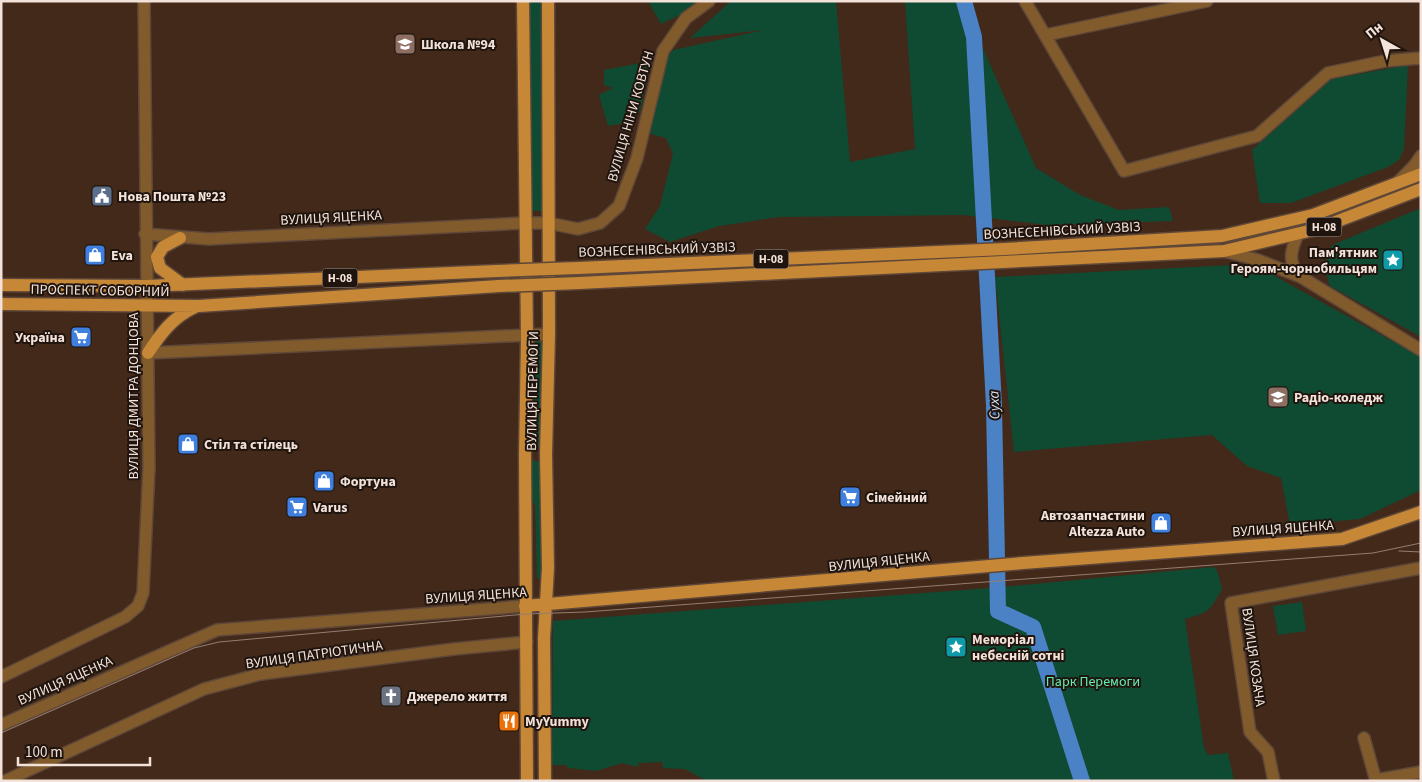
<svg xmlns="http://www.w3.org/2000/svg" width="1422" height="782" viewBox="0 0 1422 782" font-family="'Source Sans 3',sans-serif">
<rect width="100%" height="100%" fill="#422919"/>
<path fill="#0f4b33" d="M529 1H542L543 211H531Z
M648 1H703L699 6 661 24Z
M731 1H836L850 162 915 149 905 1H962L1036 168 1080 195 1119 210 1169 207 1173 221 1048 225 963 215 778 217 719 226 670 242 645 229 660 206 673 154 666 138 647 133 666 59 673 50 764 30 690 38Z
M651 61 640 111 630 122 608 126 599 95 613 88 604 85V70Z
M1408 65 1404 149 1399 160 1388 167 1291 203H1260L1252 150 1332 79Z
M1421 208V337L1330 286C1324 270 1324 260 1332 245Z
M1253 264 1421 357V490L1360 519 1290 525 1281 478 1247 466 1212 435 1014 452 995 277Z
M535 339 542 341 543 347 541 445 537 448H532L529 443 532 342Z
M533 460 539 462 540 466 544 577 542 580 537 578 535 506 528 488 530 461Z
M1213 567 1217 570 1222 589C1209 612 1210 612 1185 619L1204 748 1208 755 1228 753 1234 781H707L685 769 663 768 662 762 638 763V767L622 763 596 771 568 768 566 765H552L553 621 1003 587Z
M1302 602 1306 631 1278 635 1273 606Z"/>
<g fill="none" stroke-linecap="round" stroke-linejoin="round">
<path stroke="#4b81c5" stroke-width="16" d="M964 1 974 37 994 405 998 611 1033 627 1082 781"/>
<g stroke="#5e4738" stroke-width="14">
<path id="minor" d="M1025 1 1124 171 1257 136 1328 73 1385 61 1421 58
M1046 35 1207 1
M1397 183 1414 166 1421 156
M145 234 209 239 524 223H548L578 229 600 223 619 206 637 158 663 51 686 18 709 1
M1298 234C1291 250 1287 262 1300 276
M1224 251 1258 260 1301 277 1421 350
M148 353 549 334
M1 677 125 617 138 606 143 593 149 468 144 1
M1 725 217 630 525 606
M1364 738 1376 781
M1376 780 1421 772
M5 781 204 689 261 674 454 649 527 642
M1274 781 1268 752 1250 732 1231 603 1421 568"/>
</g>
<g stroke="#5e4738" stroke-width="15">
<path id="major" d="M523 1 527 336 525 455 527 781
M180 238 163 247 157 257 160 268 183 285
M578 268 1005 249 1222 236 1313 215 1421 174
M579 283 1224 251 1317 229 1421 189
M1 285 147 286 497 271
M1 304 199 306 499 286
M148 353C161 333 173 317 195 307
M525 606 1023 563 1342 539 1421 512
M545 781 544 638 548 568 546 454 549 334 548 1"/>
</g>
<use href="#minor" stroke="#815b2c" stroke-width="11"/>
<use href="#major" stroke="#c68736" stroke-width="12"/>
<path stroke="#947e72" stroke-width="1" d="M1399 551 1421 552
M1 733 194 648 219 642 526 614 585 612 1373 553 1421 543"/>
<g stroke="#5e4738" stroke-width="15" stroke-linecap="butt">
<path id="major-bridge" d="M497 271 578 268
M499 286 579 283"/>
</g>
<use href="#major-bridge" stroke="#c68736" stroke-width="12"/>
</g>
<defs>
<g id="school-square" transform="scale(1.125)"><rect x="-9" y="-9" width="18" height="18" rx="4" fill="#8d6e63" stroke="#20150e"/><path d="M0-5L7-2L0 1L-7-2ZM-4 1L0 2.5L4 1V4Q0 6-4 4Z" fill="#fff"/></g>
<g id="civic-square" transform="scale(1.125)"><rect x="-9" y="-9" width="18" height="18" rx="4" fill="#5c6f8a" stroke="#20150e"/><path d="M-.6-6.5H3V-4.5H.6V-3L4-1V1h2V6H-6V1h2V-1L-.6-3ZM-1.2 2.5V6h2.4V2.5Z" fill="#fff"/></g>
<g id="shop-square" transform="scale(1.125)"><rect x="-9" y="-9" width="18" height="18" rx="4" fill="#3f7fe0" stroke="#20150e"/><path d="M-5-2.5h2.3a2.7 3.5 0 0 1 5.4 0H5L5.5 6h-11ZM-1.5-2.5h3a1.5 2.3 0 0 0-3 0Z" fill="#fff"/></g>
<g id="sight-square" transform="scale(1.125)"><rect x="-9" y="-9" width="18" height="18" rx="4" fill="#0f9aa8" stroke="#20150e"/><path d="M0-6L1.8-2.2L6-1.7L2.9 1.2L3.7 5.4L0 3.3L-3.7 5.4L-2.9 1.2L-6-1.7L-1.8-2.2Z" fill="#fff"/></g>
<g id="supermarket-square" transform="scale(1.125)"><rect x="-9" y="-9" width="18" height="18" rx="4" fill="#3f7fe0" stroke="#20150e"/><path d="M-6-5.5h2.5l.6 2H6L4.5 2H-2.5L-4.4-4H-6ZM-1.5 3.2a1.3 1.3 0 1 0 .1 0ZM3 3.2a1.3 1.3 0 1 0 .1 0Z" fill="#fff"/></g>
<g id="university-square" transform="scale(1.125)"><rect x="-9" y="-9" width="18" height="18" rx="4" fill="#8d6e63" stroke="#20150e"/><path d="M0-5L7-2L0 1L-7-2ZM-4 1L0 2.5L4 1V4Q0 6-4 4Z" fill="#fff"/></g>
<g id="church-square" transform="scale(1.125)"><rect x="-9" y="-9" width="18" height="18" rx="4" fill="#6b7280" stroke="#20150e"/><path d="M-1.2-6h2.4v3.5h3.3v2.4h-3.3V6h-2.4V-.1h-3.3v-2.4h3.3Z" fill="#fff"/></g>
<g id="restaurant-square" transform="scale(1.125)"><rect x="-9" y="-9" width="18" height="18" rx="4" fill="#e8710a" stroke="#20150e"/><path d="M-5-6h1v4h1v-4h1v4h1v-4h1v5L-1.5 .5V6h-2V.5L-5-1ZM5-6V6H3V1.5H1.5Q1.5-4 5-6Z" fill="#fff"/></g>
</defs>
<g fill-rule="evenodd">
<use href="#school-square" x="405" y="44"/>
<use href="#civic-square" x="102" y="196"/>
<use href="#shop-square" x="95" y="255"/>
<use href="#sight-square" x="1393" y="260"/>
<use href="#supermarket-square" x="81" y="337"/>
<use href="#university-square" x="1278" y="397"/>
<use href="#shop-square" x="188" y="444"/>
<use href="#shop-square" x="324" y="481"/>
<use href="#supermarket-square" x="850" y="497"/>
<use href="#supermarket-square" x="297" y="507"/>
<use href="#shop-square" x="1161" y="523"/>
<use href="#sight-square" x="956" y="647"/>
<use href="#church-square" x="391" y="696"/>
<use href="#restaurant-square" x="509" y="721"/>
</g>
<g text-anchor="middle" stroke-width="4" stroke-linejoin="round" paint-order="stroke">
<g fill="#20150e" stroke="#b4a49c" stroke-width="1">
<rect x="1306.5" y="217.5" width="35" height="19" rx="4"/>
<rect x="753.5" y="249.5" width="35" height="19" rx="4"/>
<rect x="322.5" y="268.5" width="35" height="19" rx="4"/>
</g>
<g font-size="12" font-weight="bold" fill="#f3e2d9">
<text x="1324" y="231">Н-08</text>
<text x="771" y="263">Н-08</text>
<text x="340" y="282">Н-08</text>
</g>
<g font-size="14" font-weight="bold" fill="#f3e2d9" stroke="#20150e" text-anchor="start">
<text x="421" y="49">Школа №94</text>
<text x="118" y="201">Нова Пошта №23</text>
<text x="1377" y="257" text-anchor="end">Пам'ятник<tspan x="1377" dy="16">Героям-чорнобильцям</tspan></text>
<text x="111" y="260">Eva</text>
<text x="65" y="342" text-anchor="end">Україна</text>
<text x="1294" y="402">Радіо-коледж</text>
<text x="204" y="449">Стіл та стілець</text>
<text x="340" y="486">Фортуна</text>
<text x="866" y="502">Сімейний</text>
<text x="313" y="512">Varus</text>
<text x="1145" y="520" text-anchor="end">Автозапчастини<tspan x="1145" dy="16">Altezza Auto</tspan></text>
<text x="972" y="644">Меморіал<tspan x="972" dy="16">небесній сотні</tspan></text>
<text x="407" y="701">Джерело життя</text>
<text x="525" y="726">MyYummy</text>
</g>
<g font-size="14" fill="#f3e2d9" stroke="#20150e">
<text transform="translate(630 116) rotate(-74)" y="5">ВУЛИЦЯ НІНИ КОВТУН</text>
<text transform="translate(331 217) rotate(-3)" y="5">ВУЛИЦЯ ЯЦЕНКА</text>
<text transform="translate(1062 230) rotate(-3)" y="5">ВОЗНЕСЕНІВСЬКИЙ УЗВІЗ</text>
<text transform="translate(657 249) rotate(-2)" y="5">ВОЗНЕСЕНІВСЬКИЙ УЗВІЗ</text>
<text transform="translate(100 290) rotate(1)" y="5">ПРОСПЕКТ СОБОРНИЙ</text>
<text transform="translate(532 391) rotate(-89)" y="5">ВУЛИЦЯ ПЕРЕМОГИ</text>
<text transform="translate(133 396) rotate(-90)" y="5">ВУЛИЦЯ ДМИТРА ДОНЦОВА</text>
<text transform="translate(1283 528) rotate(-4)" y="5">ВУЛИЦЯ ЯЦЕНКА</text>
<text transform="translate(879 561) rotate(-6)" y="5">ВУЛИЦЯ ЯЦЕНКА</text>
<text transform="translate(476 595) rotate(-4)" y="5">ВУЛИЦЯ ЯЦЕНКА</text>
<text transform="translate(314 654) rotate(-8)" y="5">ВУЛИЦЯ ПАТРІОТИЧНА</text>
<text transform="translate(1254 657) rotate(82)" y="5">ВУЛИЦЯ КОЗАЧА</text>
<text transform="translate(65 680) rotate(-24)" y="5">ВУЛИЦЯ ЯЦЕНКА</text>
</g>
<g font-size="14" fill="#63eeb1" stroke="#20150e">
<text x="1093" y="686">Парк Перемоги</text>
</g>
<g font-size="15" font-style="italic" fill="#d1dff2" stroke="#20150e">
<text transform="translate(994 405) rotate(-92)" y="5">Суха</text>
</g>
</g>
<rect width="1422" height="782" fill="none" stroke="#f3e2d9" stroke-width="5"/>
<g transform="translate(1382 40) rotate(321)" stroke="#20150e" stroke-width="4" paint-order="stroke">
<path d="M0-4L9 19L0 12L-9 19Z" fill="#f3e2d9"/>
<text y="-8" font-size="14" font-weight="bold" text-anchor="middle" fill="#f3e2d9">Пн</text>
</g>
<path d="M18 757v8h132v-8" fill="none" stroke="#f3e2d9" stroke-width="2.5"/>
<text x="25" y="757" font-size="15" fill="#f3e2d9" stroke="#20150e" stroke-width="4" paint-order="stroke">100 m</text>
</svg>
